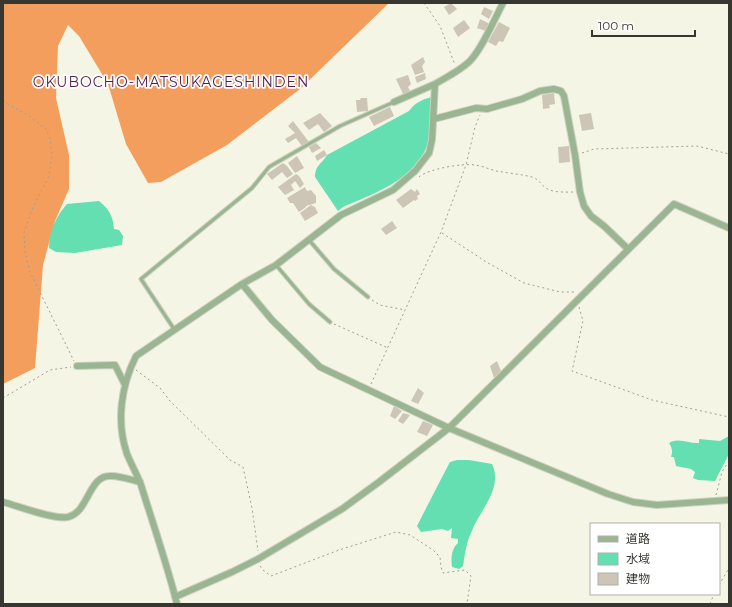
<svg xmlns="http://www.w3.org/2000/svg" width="732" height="607" viewBox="0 0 732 607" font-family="Montserrat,'Noto Sans JP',sans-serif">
<rect width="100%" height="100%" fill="#f4f5e4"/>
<path fill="#f49e5e" d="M3 3H389L300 89 227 145 161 182 148 183 126 144 108 84 79 36 68 25 58 46 56 98 69 155V189L55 221 43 265 35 368 3 384Z"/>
<path fill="#63dfb1" d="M431 97C431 112 432 131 427 146 414 180 373 194 343 207L338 211 315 177C315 165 322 164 327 155L409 111C415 103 421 100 431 97Z
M99 201C109 209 113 216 114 229L119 230 123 236 122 245 75 253 56 252 49 248C49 232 56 216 67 204Z
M729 436V454L715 481 698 480 693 478 695 472 691 469 676 466 674 457H671C673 452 672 447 669 443 679 437 689 444 699 443V439L720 441Z
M457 460H469L492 464C504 489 478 512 471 533 466 543 465 555 463 566L459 569 452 567C451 559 451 549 458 543V539L451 538 452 528 448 531 442 529 421 532 417 526 439 483 450 462Z"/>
<path fill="#cdc5b6" d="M451 3 457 9 449 15 444 7Z
M484 7 493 11 489 19 481 14Z
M480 19 490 24 486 31 477 28Z
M464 20 470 28 458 37 453 28Z
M499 22 510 28 503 42 499 41 496 46 488 42Z
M423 57 425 62 422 66 424 72 415 75 411 65Z
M425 73 426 79 417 83 415 77Z
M408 75 411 84 408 87 410 91 403 94 396 79Z
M554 93 555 104 549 105 550 108 543 109 542 95Z
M361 98H367L368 111 357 112 356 100H360Z
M390 107 394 116 374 126 369 117Z
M320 113 332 126 324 132 318 124 309 130 303 123Z
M591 113 594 129 582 131 579 115Z
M293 121 309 142 302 146 296 138 288 143 285 139 295 133 288 126Z
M316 143 321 148 312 153 309 147Z
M569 146 570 162 559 163 558 147Z
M324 150 327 155 317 161 315 156Z
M297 156 304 168 295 173 288 163Z
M283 163 287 166 293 174 287 178 282 172 272 180 267 174Z
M296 174 299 176 304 184 300 188 295 181 291 185 294 190 285 195 278 187Z
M305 187 307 191 311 190 316 196V203L306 206V207L299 212 293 203H290L287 198Z
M411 189 415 192 417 189 420 194 417 196 418 199 415 201 414 200 403 208 396 200Z
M311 205 315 207 318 213 305 221 300 213Z
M392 221 397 228 386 235 381 229Z
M497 361 501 371 494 378 490 366Z
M418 388 424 393 418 404 411 401Z
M394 406 402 411 395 419 390 416Z
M403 413 410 415 403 424 398 421Z
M423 421 433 425 427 436 417 432Z"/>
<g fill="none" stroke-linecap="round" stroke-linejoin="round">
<g stroke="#cecfc0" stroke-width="5">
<path id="service" d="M309 240 334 269 368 297
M276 265 309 304 330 322
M174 329 141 279 252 188 269 167 340 126 394 102"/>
</g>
<g stroke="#cecfc0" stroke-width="8">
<path id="minor" d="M394 102 435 84
M434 119 476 108 487 109 522 99 540 91 554 89 561 91 564 96 575 155 580 192 584 206 591 216 604 226 628 249
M242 284 272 320 320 367 449 428 608 494 633 502 657 505 729 500
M77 366 115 365 125 385
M3 502C18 506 54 520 68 517 89 512 88 476 110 476 118 475 131 480 140 482
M175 597 232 572 258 559 342 509 379 482 449 428 674 204 729 228
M177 604C167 564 153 524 141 485 137 474 131 464 127 454 116 422 121 386 136 356L242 284 276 265 341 215 393 190 415 171 429 153 432 140 435 84C447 77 459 71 469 62 482 49 494 20 503 3"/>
</g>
<path stroke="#9fa093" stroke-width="1" stroke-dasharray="2 3" stroke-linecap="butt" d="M424 3 440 26 455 65
M3 101 29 116 46 129 50 138 52 154 49 176 33 207 24 232 25 252 30 272 74 361
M582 153 594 149 697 146 729 154
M419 177C428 169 462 163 475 165 482 166 489 169 496 171 507 173 520 174 532 177 540 180 540 184 546 188 553 193 565 192 573 192
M442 233 488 263 524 283 560 292H575
M372 300 380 305 405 310
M579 307 583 321 572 371 652 400 729 417
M334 324 388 348
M136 370 160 388 170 401 230 460 243 467 252 508 258 551
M371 384 441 232 466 165 475 127 480 115
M3 398 50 370 71 367
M716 495 722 472 729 461
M260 566 263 570 271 576 339 550 396 532 410 535 433 550 440 557 441 567 443 573 465 570 471 576 467 604
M719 585 729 568
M710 604 714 594"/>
<use href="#service" stroke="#99b591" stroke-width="3"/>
<use href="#minor" stroke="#99b591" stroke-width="6"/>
</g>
<g text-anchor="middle" stroke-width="3.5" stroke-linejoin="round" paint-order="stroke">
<g font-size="14" letter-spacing="1" fill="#531e4b" stroke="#fff">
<text x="171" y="87">OKUBOCHO-MATSUKAGESHINDEN</text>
</g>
</g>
<rect width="732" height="607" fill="none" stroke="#363730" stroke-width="8"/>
<rect x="590" y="523" width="130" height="72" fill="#ffffff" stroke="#afafac"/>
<rect x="598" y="536" width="20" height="6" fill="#99b591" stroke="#afafac"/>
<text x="626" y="543" font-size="12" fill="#363730">道路</text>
<rect x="598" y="553" width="20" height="12" fill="#63dfb1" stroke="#afafac"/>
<text x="626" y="563" font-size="12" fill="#363730">水域</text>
<rect x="598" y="573" width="20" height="12" fill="#cdc5b6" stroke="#afafac"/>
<text x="626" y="583" font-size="12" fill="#363730">建物</text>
<path d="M592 30v6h103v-6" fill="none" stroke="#363730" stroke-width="2"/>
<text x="598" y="30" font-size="12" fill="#363730" stroke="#ffffff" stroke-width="3" paint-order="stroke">100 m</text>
</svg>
